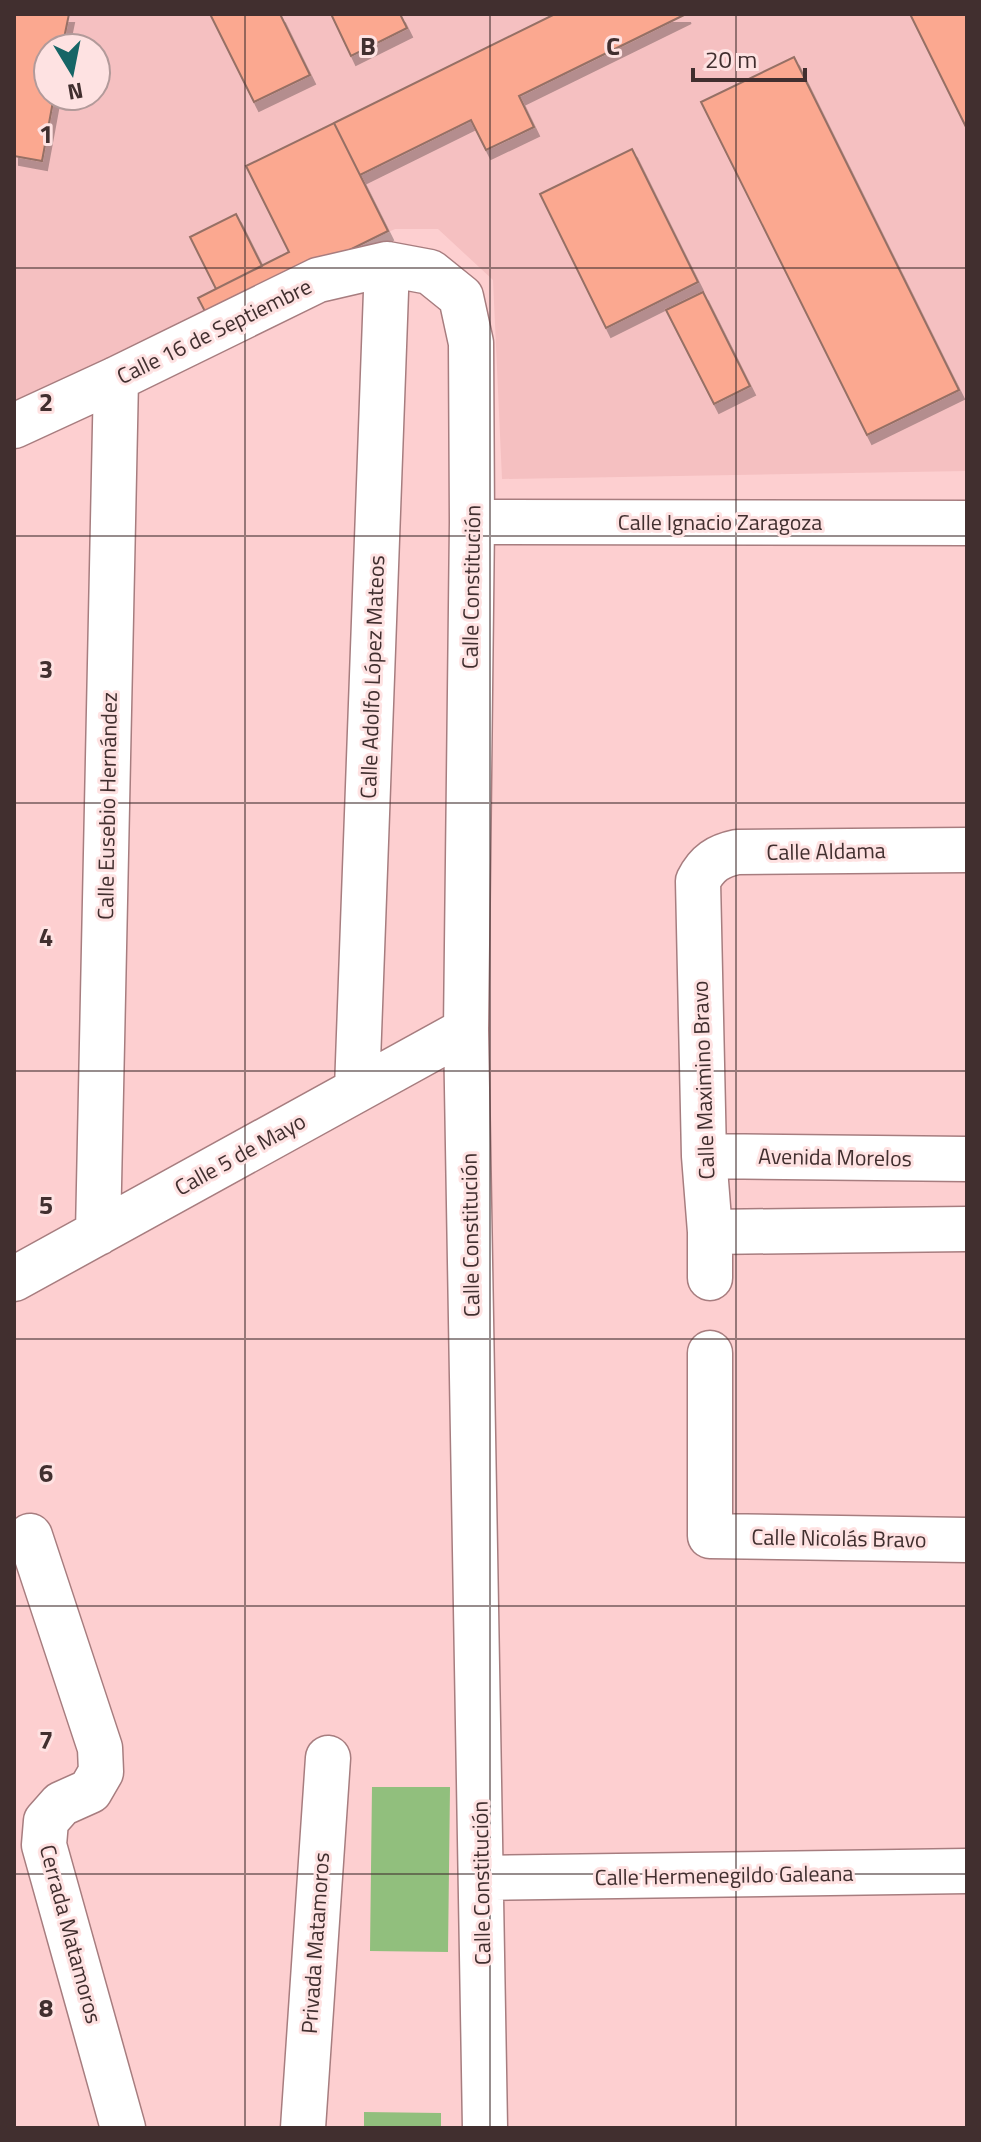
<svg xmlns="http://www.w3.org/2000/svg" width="981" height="2142" viewBox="0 0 981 2142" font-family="'Titillium Web',sans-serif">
<defs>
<filter id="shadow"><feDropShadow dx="5" dy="9" stdDeviation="0" flood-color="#0004"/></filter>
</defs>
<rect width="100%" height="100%" fill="#fdcfd0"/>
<path fill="#f5c0c1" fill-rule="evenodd" d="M14 14H967V471L502 479 493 280 438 229H395L103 370 14 410ZM48 48H96V96H48Z"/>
<path fill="#91bf7d" d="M372 1787H450L448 1952 370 1951Z
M364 2112 441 2113V2128H364Z"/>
<path fill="#fba890" stroke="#967065" stroke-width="2" filter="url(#shadow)" d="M14 14H69L62 48H48V96H54L42 161 14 156Z
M210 14H280L310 75 254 102Z
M331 14H400L407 28 351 56Z
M555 14H686L519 96 534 127 486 150 471 120 360 175 334 123Z
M910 14H967V129Z
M794 57 959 390 867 435 701 102Z
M334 123 388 231 209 319 198 298 289 252 246 166Z
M632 149 698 282 606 328 540 194Z
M236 214 262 266 216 289 190 237Z
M703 292 750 386 714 404 666 310Z"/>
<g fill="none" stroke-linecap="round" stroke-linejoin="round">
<g stroke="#a77d7f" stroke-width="47">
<path id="minor" d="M14 426 116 379 318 280 387 264 430 272 461 297 471 343 472 522 466 1030 485 2128
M472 522 967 523
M357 1089 387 264
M704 1156 967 1159
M710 1232 967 1229
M98 1233 116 379
M710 1278V1232L704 1156 698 881C707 863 718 856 737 852L967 850
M14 1279 466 1030
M710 1353V1536L967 1540
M30 1536 100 1748 101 1772 90 1791 61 1804 46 1821 44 1845 123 2128
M481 1878 967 1871
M303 2128 328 1758"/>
</g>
<use href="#minor" stroke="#fff" stroke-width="44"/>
</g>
<path fill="none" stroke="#412f2f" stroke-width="2" stroke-opacity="0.55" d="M245 14V2128M490 14V2128M736 14V2128M14 268H967M14 536H967M14 803H967M14 1071H967M14 1339H967M14 1606H967M14 1874H967"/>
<g text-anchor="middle" stroke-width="6" stroke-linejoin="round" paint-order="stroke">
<g font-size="22" fill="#412f2f" stroke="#fee2e2">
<text transform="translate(214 331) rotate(-26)" y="8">Calle 16 de Septiembre</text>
<text x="720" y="530">Calle Ignacio Zaragoza</text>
<text transform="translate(471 587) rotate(-89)" y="8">Calle Constitución</text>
<text transform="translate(372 677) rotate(-88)" y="8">Calle Adolfo López Mateos</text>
<text transform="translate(107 806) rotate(-89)" y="8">Calle Eusebio Hernández</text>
<text transform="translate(826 851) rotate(-1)" y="8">Calle Aldama</text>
<text transform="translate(703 1080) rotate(-92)" y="8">Calle Maximino Bravo</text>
<text transform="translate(240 1154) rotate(-29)" y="8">Calle 5 de Mayo</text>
<text transform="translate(835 1157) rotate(1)" y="8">Avenida Morelos</text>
<text transform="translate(470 1235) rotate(-91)" y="8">Calle Constitución</text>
<text transform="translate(839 1538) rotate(1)" y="8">Calle Nicolás Bravo</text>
<text transform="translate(724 1875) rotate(-1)" y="8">Calle Hermenegildo Galeana</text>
<text transform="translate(481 1883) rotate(-91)" y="8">Calle Constitución</text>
<text transform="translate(71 1934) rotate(75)" y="8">Cerrada Matamoros</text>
<text transform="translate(315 1943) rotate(-86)" y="8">Privada Matamoros</text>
</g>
</g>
<g font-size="26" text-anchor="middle" font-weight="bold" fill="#412f2f" stroke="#fee2e2" stroke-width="6" stroke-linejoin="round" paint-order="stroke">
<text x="368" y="55">B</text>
<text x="613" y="55">C</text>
<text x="46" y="143">1</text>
<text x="46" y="411">2</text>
<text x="46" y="678">3</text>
<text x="46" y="946">4</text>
<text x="46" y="1214">5</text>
<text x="46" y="1482">6</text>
<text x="46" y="1749">7</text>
<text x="46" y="2017">8</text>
</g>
<rect width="981" height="2142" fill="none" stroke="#412f2f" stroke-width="32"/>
<g transform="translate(72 72) rotate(170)"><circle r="38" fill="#fee2e2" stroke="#b29a9a" stroke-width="2"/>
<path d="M0-6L14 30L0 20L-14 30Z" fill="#166566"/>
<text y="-12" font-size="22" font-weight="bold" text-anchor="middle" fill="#412f2f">N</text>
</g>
<path d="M693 68v12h112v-12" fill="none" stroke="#412f2f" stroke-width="4"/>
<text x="705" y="68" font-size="24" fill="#412f2f" stroke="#fee2e2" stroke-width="6" paint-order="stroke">20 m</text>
</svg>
